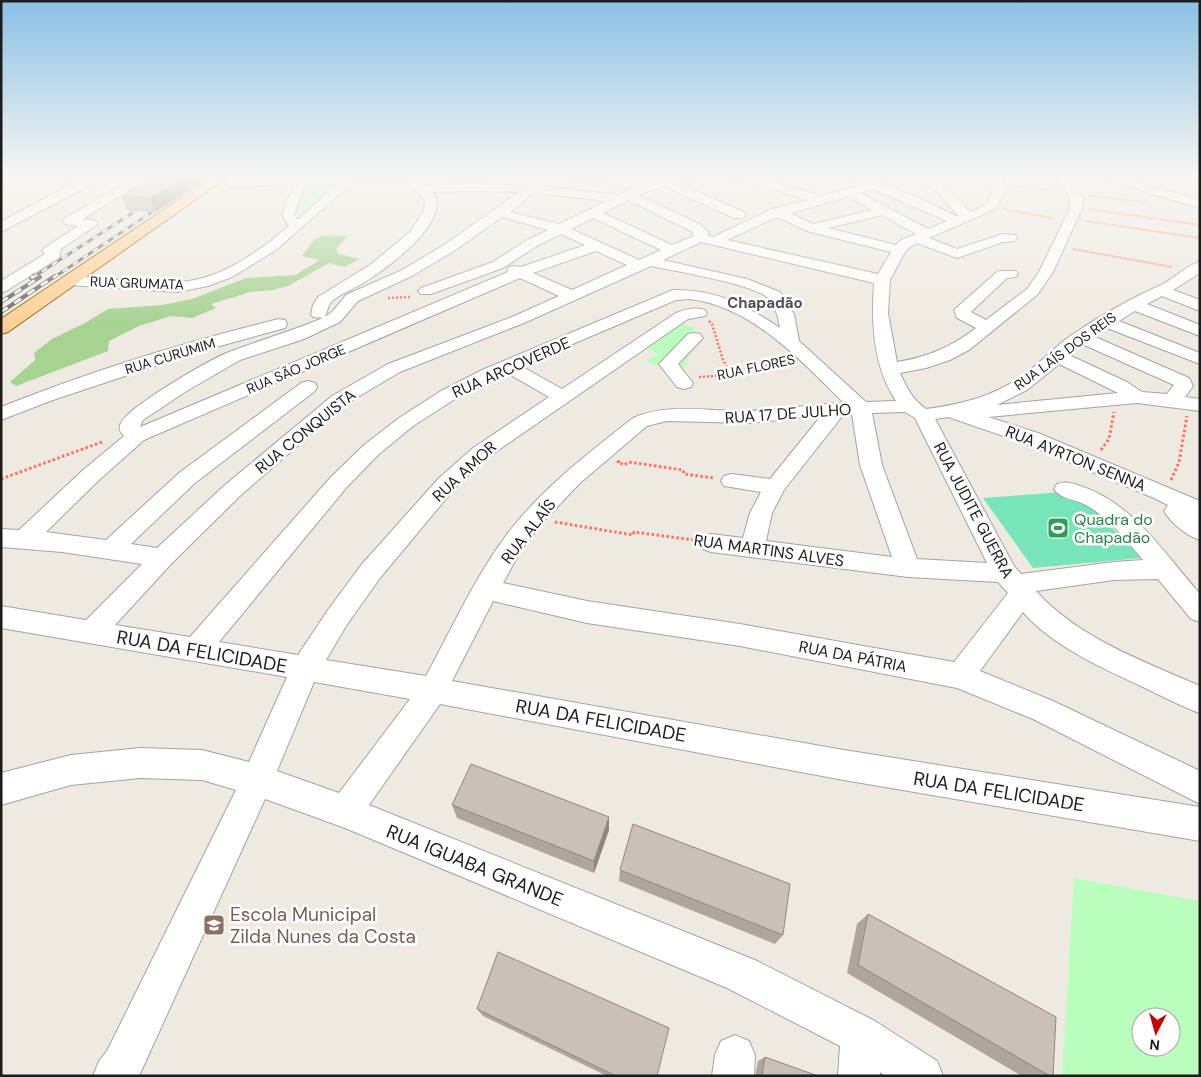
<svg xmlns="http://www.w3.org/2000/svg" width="1201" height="1077" viewBox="0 0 1201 1077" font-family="'DM Sans',sans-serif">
<rect width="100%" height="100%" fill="#efeae1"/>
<path fill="#a6d292" d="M323 235 348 236 336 249 338 254 360 259 344 267 329 263 288 286 273 290 251 292 211 304 216 308 192 318 171 316 139 326 109 341 108 351 16 386 10 382 35 360 34 353 52 339 85 323 108 309 162 305 192 299 246 278 295 275 320 260 302 256 313 241Z"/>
<path fill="#b9febd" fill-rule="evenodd" d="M333 185 300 216H295L303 186Z
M678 323 695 328V341L684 369 681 372 646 362 657 354 647 348Z
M1074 878 1200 901V1076H1062ZM1141 1017H1171V1047H1141Z"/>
<path fill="#77e5b9" d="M1077 491 1141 558 1033 568 983 498Z"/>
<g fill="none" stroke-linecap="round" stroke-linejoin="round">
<g stroke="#a3a3a3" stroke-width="2">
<path id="minor" d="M47 176H101L94 183 1 232V222L73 183 49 178Z
M138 176H152L83 219 96 221 98 224 61 249 59 258 6 291 1 293V281L45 254 42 251 44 248 78 226 65 224 63 221 65 218Z
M297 176H309L308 178 426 176 425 179 419 181 426 185 472 184 528 186 541 176H613L650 183 684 176H709L707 178 678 183 744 212 745 215 744 218H734L664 186 638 195 701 225 709 233 708 236 713 237 772 209 808 200 760 185 717 178 715 176H742L761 178 822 196 861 185 840 178 838 176C871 172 927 203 959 217L936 190 911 178 909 176C940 176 950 191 970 212 991 204 994 198 991 176H1003L1004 195 995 209 929 238 957 249 1002 234 1015 235 1017 238 1015 241 1003 242 957 258 917 243 911 246 905 252 890 280 888 313 897 362C928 357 951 347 976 328L957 318 954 310 998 271H1016L1018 274 1016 277 1007 278 971 312 986 320 1027 289 1039 272 1070 208C1071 194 1063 186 1054 176L1069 177 1083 199 1082 208 1053 272 1037 295 969 350 950 360 926 368 900 373C907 388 912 399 926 409 963 404 996 396 1026 373 1040 363 1052 350 1066 339 1096 318 1129 299 1161 285 1174 279 1186 265 1200 262V273L1173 290 1200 300V311L1162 296 1147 304 1200 325V336L1135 311 1119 321 1200 353V364L1107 328 1093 336 1189 378 1193 386 1185 397 1200 399V411L1137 403 988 417 1038 433 1200 501V540C1187 536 1171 523 1164 511L1168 505 1156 499 1024 443 948 417 935 419 1014 566 1021 574 1114 562 1143 560C1127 541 1108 516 1084 504 1074 499 1060 499 1054 489L1057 484C1066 481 1071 483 1080 486 1132 502 1165 554 1200 594V622L1191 619 1158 579 1114 580 1036 591C1078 638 1143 661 1200 686V713C1180 706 1162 696 1143 687 1104 669 1052 646 1023 612L980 671 1053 701 1200 771V804L1033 719 957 688 740 646 587 623 493 601 452 681 838 749 1200 807V841L838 779 440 704 369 805 755 960 875 1021 937 1061 943 1076H885L880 1072V1076H838L840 1046 727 988 345 828 265 799 139 1076H93L99 1061 107 1051 236 790 202 780 140 778 71 785 1 805V773L71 755 140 748 202 750 249 762 287 677 1 628V606L86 620 142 564 62 552 1 547V529L19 530 82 471 124 436C120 432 118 428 121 423 129 406 209 360 229 352 260 340 292 331 323 318L313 317 311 314 313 305 318 297 370 265 410 232 424 211 425 201 420 193 403 181 352 183 276 250 232 277 208 286 178 292 70 285 65 283 62 280 65 277 70 275C104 278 144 284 177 282 219 281 258 252 289 226L282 215 294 184 230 187 224 183 226 180ZM551 179 613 184 635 187 618 195 542 186ZM337 184 297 220 294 215 305 185ZM873 189 947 221 928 229 860 193ZM472 191 519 192 444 245 402 270 346 295 333 311 325 317 329 305 333 300C341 294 351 290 360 285 383 271 453 223 433 192ZM533 193 607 201 559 224 510 212ZM848 197 872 210 813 224 790 213ZM628 200 691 231 694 236 672 245 603 213ZM882 215 916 234 901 240 896 245 828 228ZM502 217 548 230 527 240 493 262 421 288 418 291 421 294H431L503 268 537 246 561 234 585 245 521 267 514 266 509 267 507 270 508 272 140 427 143 420 185 392 240 360 304 339 340 322 358 301 412 276 454 251ZM777 217 807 231 891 252 878 274 727 240ZM593 218 661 250 639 260 571 229ZM701 242 874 283C871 322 873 367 896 401L866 402 799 341 794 314 780 292 747 279 663 260ZM596 251 627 265 572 290 533 273ZM651 266C673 271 756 284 769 299 776 308 778 317 780 328 746 305 715 289 673 290L482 370 441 391 399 418 364 445 330 478 190 637 115 625 171 564 241 495 346 404 400 372 524 323ZM520 278 559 296 512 317 388 364 332 396 225 485 157 548 131 544 195 483 315 391 317 387 315 383 308 381 301 383 179 473 106 540 46 532 98 481 144 440ZM690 299C753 307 801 361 844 403 812 404 780 410 748 411 710 412 669 402 633 418 587 454 540 490 505 537 474 579 451 630 426 676L326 660 346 626 380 578 455 488 487 458 688 319 705 316 707 313 705 310C694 307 686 309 676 313L562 389 521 366 676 300ZM1082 344 1174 385 1167 394 1142 392 1127 382 1069 355ZM1059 364 1118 393 997 405 1027 390ZM507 373 549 397 473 448 439 478 362 564 328 610 298 655 219 642 346 488 378 455 413 426 455 399ZM905 412 915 418 987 563 917 559 882 465 872 413ZM852 414 860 465 892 557 766 541 772 513 784 490 843 415ZM821 416 770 479 732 474 724 476 721 481 724 486 761 492 750 513 743 538 711 534 703 537 699 543 703 549 711 552 908 577 998 582 1008 593 954 662 740 624 587 601 503 583 521 550 545 520 580 483 647 426 667 421 748 423ZM314 682 410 699 339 793 277 771Z
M1097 176H1114L1200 200V208L1099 178Z
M279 319 285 320 287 324 285 328 191 354 53 400 1 420V407C91 371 185 342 279 319Z
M694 333 700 334 703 338 678 364 693 383 691 387 684 389 677 387 659 364 688 334Z
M735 1035 749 1041 755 1055 754 1076H712L715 1055 721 1041Z"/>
</g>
<g stroke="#956100" stroke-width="2">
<path id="major" d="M214 176H229L8 332 1 334V319Z"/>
</g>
<path stroke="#ff6f62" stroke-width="2" stroke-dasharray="1 1" stroke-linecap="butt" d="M1010 185 1056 191
M1090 196 1145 202
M1003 209 1056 219
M1089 209 1200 225
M1086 221 1200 238
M1073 249 1172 267"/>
<path stroke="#ff6f62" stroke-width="2.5" stroke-dasharray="2 2" stroke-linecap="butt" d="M388 298 411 297
M709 321 712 324 723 360 731 375
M699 377 731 375 788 360"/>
<path stroke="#ff6f62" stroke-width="3" stroke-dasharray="2.5 2.5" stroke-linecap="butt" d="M1101 450 1109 439 1114 412
M620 461 618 462 624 465 629 462 683 470 684 474 714 478
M1 479 102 442
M1171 480 1179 462 1187 416
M555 522 633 535 634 532 694 540"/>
<use href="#minor" fill="#fff" fill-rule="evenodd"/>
<use href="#major" fill="#ffd096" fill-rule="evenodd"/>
<g stroke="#6a6a6a" stroke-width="3">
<path id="rail-far1" d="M32 278 146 204
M53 278 164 204"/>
</g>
<g stroke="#6a6a6a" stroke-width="4">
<path id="rail" d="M31 278 33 276
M1 302 40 277
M1 312 55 276"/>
</g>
<use href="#rail-far1" stroke="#fff" stroke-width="2" stroke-dasharray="6" stroke-linecap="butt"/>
<use href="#rail" stroke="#fff" stroke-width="2.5" stroke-dasharray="8" stroke-linecap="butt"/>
</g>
<path fill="#afa59d" d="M211 176 156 212 128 211 121 197Z
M452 805 609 830 594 873 457 818Z
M620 870 783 935 775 944 619 881Z
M868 914 1053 1076H1022L847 973 857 924Z
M477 1009 657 1076H607L483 1016Z
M765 1057 818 1076H755L758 1061Z"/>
<path fill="#8e8680" d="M186 176H211L156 212 150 198Z
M609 817V830L594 873V861Z"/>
<path fill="#cbc0b7" stroke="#8e8680" d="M156 176H186L150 198 121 197Z
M471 764 609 817 594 861 452 805Z
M633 824 790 884 783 935 620 870Z
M868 914 1056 1017 1053 1076H1050L858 965Z
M498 952 669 1028 657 1076H616L477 1009Z
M765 1057 818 1076H762Z"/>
<linearGradient id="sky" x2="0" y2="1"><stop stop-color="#8ac0e5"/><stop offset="0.54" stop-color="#f8f6f2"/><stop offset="1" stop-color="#f8f6f2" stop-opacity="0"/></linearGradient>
<rect width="1201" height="326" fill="url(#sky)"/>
<defs>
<g id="stadium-square" transform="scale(1.125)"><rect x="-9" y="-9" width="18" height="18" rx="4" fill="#2e9e5b" stroke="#fff"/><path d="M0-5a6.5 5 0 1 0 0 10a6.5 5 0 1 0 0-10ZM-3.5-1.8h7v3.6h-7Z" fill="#fff"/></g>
<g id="school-square" transform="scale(1.125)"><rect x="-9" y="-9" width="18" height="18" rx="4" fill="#8d6e63" stroke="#fff"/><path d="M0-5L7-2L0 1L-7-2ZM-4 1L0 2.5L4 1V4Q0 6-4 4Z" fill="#fff"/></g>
</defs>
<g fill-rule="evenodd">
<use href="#stadium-square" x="1058" y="528"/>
<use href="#school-square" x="214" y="925"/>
</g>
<g text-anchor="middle" stroke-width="5" stroke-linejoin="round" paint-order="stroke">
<g font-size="14" fill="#1c1c1c" stroke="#fff">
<text transform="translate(137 283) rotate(2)" y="5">RUA GRUMATA</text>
<text transform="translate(1065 351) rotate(-36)" y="5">RUA LAÍS DOS REIS</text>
<text transform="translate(170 356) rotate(-17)" y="5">RUA CURUMIM</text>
<text transform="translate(756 367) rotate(-12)" y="5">RUA FLORES</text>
<text transform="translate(296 369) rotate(-23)" y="5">RUA SÃO JORGE</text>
</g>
<g font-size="15" font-weight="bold" fill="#4f4f4f" stroke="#fff">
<text x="765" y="308">Chapadão</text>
</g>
<g font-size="16" fill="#1c1c1c" stroke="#fff">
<text transform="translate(511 367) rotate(-24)" y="6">RUA ARCOVERDE</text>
<text transform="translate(788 413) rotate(-4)" y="6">RUA 17 DE JULHO</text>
<text transform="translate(305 431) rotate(-39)" y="6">RUA CONQUISTA</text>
<text transform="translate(1076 458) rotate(22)" y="6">RUA AYRTON SENNA</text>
<text transform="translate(464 471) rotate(-43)" y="6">RUA AMOR</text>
<text transform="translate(974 510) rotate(62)" y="6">RUA JUDITE GUERRA</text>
<text transform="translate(528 531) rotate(-52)" y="6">RUA ALAÍS</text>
<text transform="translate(769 550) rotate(8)" y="6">RUA MARTINS ALVES</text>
<text transform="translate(853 656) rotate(11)" y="6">RUA DA PÁTRIA</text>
</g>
<g font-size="16" fill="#27864d" stroke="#fff" text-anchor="start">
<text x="1074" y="525">Quadra do<tspan x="1074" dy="18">Chapadão</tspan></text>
</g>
<g font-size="19" fill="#1c1c1c" stroke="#fff">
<text transform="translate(202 651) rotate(10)" y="7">RUA DA FELICIDADE</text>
<text transform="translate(601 720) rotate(10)" y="7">RUA DA FELICIDADE</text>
<text transform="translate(999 791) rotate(9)" y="7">RUA DA FELICIDADE</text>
<text transform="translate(475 865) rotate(22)" y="7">RUA IGUABA GRANDE</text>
</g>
<g font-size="19" fill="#785e54" stroke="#fff" text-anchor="start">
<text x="230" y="921">Escola Municipal<tspan x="230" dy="22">Zilda Nunes da Costa</tspan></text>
</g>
</g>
<rect width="1201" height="1077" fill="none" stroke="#1c1c1c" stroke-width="5"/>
<g transform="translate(1156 1032) rotate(186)"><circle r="24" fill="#ffffff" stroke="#a4a4a4"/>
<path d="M0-4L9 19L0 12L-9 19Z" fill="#c90003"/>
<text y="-8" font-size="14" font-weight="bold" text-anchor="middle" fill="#1c1c1c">N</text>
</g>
</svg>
